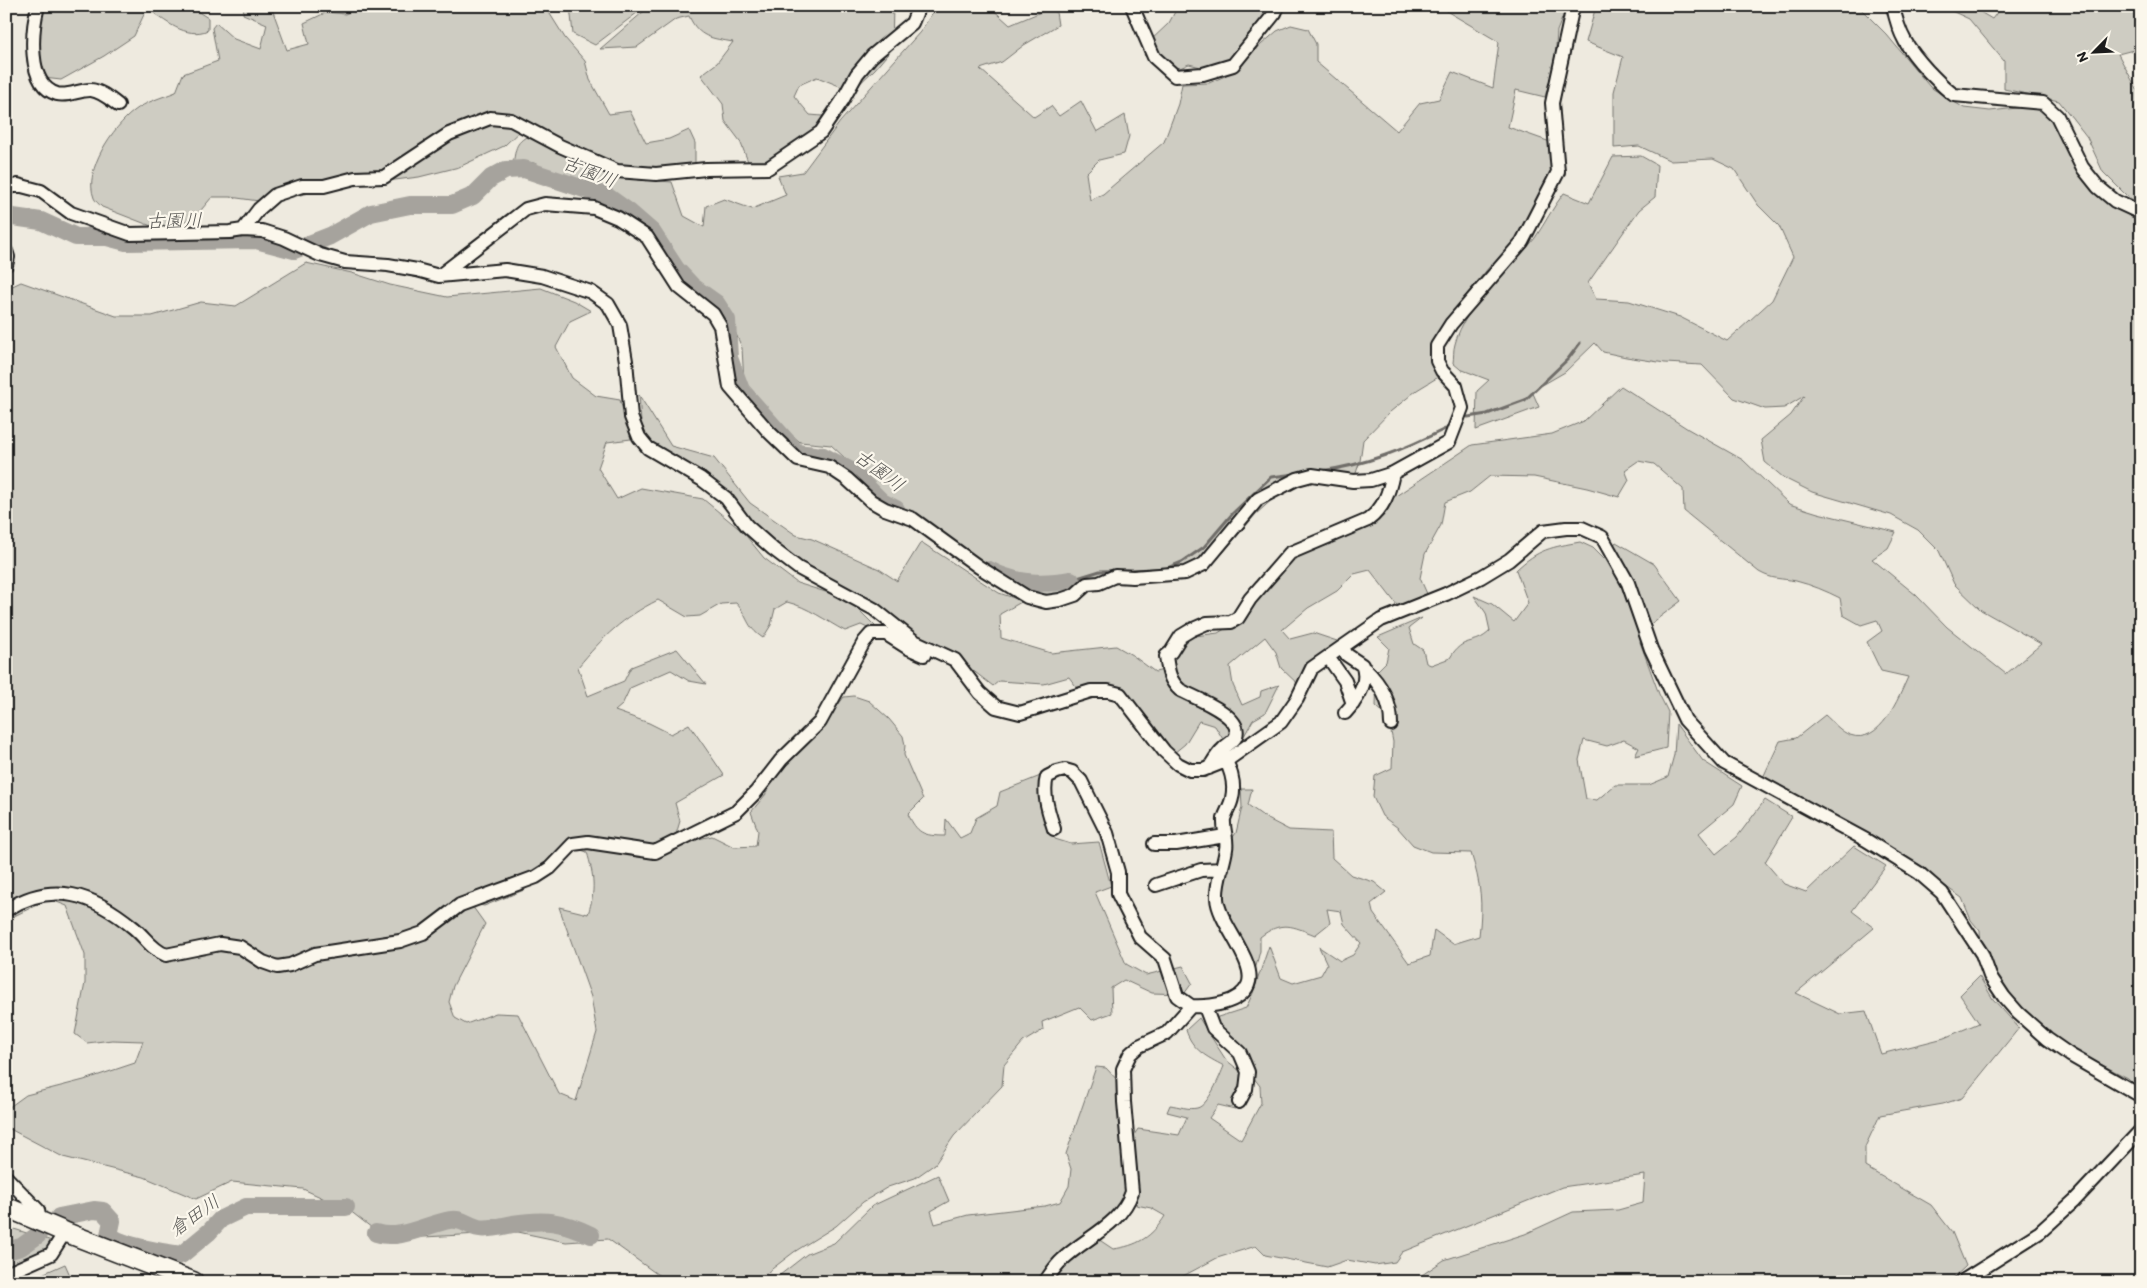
<svg xmlns="http://www.w3.org/2000/svg" width="2147" height="1288" viewBox="0 0 2147 1288" font-family="Itim,'Klee One',sans-serif">
<rect width="100%" height="100%" fill="#eeeadf"/>
<filter id="ink" filterUnits="userSpaceOnUse"><feTurbulence type="fractalNoise" baseFrequency=".02" numOctaves="2"/><feDisplacementMap in="SourceGraphic" scale="10" xChannelSelector="R" yChannelSelector="G"/><feConvolveMatrix kernelMatrix="1 2 1 2 8 2 1 2 1" color-interpolation-filters="sRGB"/></filter>
<g filter="url(#ink)">
<path fill="#ceccc2" stroke="#75746f" fill-rule="evenodd" d="M45 6H189L208 18V30C186 40 164 20 147 8L134 36 104 56 61 80 35 77C20 56 28 53 36 33 40 25 42 15 45 6Z
M244 6H271L287 50 309 44 304 23 327 12 345 14 362 6H545L565 38 585 61 590 80 609 114 630 111 646 143 669 139 689 130 695 143V167L648 170 608 164 526 125 504 146 459 167 419 177 339 187 266 202 230 197H212L196 216 164 231 102 207C99 204 95 201 94 198 83 170 113 127 134 111 145 102 163 97 176 92L183 74 218 61 212 28 216 23 234 39 261 49 267 24 243 14Z
M570 6H642V9L595 45 573 34Z
M650 6H893L892 49 875 69 852 91 817 77 799 85 794 96 810 115 822 116 837 109 776 165 749 164 740 141 725 121 723 104 701 75 717 63 733 42C711 38 699 38 689 16L676 19 637 47 600 49Z
M937 6H989L1010 25 1055 6 1058 25 1024 45 1002 62 980 69 1034 117 1051 106 1059 116 1081 101 1097 132 1125 115 1129 136 1124 154 1099 160 1086 173 1090 200 1103 194 1164 142 1178 104 1182 84 1209 83 1225 76 1277 31 1291 25 1308 29 1316 44V62L1397 131 1420 103 1439 99 1452 72 1493 88 1499 42 1448 12 1443 6H1567L1557 31 1555 60 1545 97 1516 90 1508 127 1553 143 1552 172 1538 221 1502 258 1490 266 1458 305 1444 347 1445 373 1417 390 1390 412 1363 440 1360 461 1355 476 1309 478 1284 489 1256 514 1222 554 1198 570 1085 589 1047 599 1024 591 933 540 831 445 800 442 773 419 744 383 742 348 728 315 681 279 645 227 622 209 534 163 522 161 513 165C516 147 515 142 532 134L561 151 620 178 672 182 684 216 704 227 706 206 724 199 752 209 786 195 778 176 803 172 840 122 920 32Z
M1178 6H1286L1266 30 1216 71 1189 64 1171 72 1159 71 1144 55 1150 41 1169 23Z
M1596 6H1858L1887 35 1930 87 1964 108 1990 111 2017 108 2057 109C2073 130 2081 156 2097 177 2109 192 2126 204 2141 217V1091L2128 1078 2072 1050 2045 1032 2009 995 1981 950 1980 931 1971 920 1962 898 1877 838 1760 784 1780 741 1796 738 1825 715C1832 721 1841 732 1850 735 1880 746 1899 697 1908 677L1881 671 1867 642 1882 631 1877 620 1861 625 1843 615 1840 598C1826 591 1812 585 1796 581 1781 578 1773 580 1759 572L1684 511 1683 489 1654 464 1638 461 1625 470 1629 480 1619 497 1587 488 1534 477 1490 476 1470 492 1445 502 1441 525 1425 554 1420 578 1428 596 1400 609 1370 570 1354 574 1337 591 1308 608 1282 630 1290 639 1313 633 1343 643 1302 688 1281 668 1276 652 1265 637 1230 666 1233 685 1242 705 1260 697 1261 691 1279 685 1265 713 1253 720 1239 745 1227 746 1215 726 1199 721 1185 744 1174 753 1151 721 1122 692 1078 689 1069 677 1044 684 999 681 993 686 958 659 914 636 788 559 649 442 641 423 639 395 671 446 714 458 750 503 796 535 812 539 879 569 897 581 921 542 999 593 1023 601 1000 614 1001 638 1051 653 1116 646 1132 655 1155 672 1168 669 1188 637 1218 633 1233 624 1239 604 1291 556 1366 516 1472 445 1552 434 1584 421 1621 386 1688 429 1743 460 1789 504 1818 513 1896 532 1888 548 1872 559 1916 595 1947 627 2006 674 2041 644 1981 610 1954 584 1939 551 1918 530 1891 515 1812 492 1784 478 1765 462 1761 440 1791 415 1804 396 1784 408 1765 409 1734 398 1702 365 1665 363 1626 357 1603 352 1595 343 1565 372 1532 391 1539 407 1476 430 1477 391 1489 380 1460 369 1453 363C1454 357 1453 350 1455 344 1465 304 1510 270 1535 238 1545 223 1553 207 1564 193L1589 203 1613 157 1641 156 1657 165 1655 197 1639 210 1588 283 1596 299 1629 301 1680 317 1727 341 1772 300 1793 257 1779 226 1758 205 1734 169 1713 159 1671 161 1639 146 1614 148V92L1623 57 1586 42Z
M1941 6H1970L1992 19 2002 6H2141V48L2118 54 2141 97V205L2127 196 2103 172 2087 137 2059 101 2004 89V61L1969 19Z
M306 263 352 273 390 285 447 297 541 288 574 301 591 311 570 321 556 347 572 378 596 396 620 400 631 439 607 442 598 468 617 499 641 488 703 499 743 532 764 558 797 583 848 599 885 636 861 625 845 631C826 621 808 607 787 602L775 609 771 625 763 638C745 626 749 617 736 603L721 604 700 616 687 617 658 600C622 618 603 637 578 667L588 696 624 681 631 667 677 649 706 684 689 681 671 670 630 688 622 705 615 711 649 723 671 734 689 724 724 775 675 803 680 821 675 838 680 843 712 836 734 847 756 846 758 831 751 812 766 794 762 776 769 764 828 718 844 697 854 696 869 701 889 719 903 736 905 745 904 755 923 799 908 814C917 833 923 836 945 836L946 819 960 838 970 833 976 818 997 806 1000 792 1043 775V800L1055 839 1071 844 1099 842 1111 886 1095 892 1126 964 1146 975 1183 966 1192 983 1184 994 1152 993 1124 980 1111 988 1112 1013 1092 1020 1079 1007 1042 1022 1043 1030 1023 1042 1004 1065 1002 1086 954 1136 935 1164 915 1178 888 1187 863 1202 836 1226 794 1252 755 1282H668L608 1239 566 1242 518 1232 386 1239 349 1210 303 1189 232 1182 196 1199 144 1177 63 1157 8 1128V1108L26 1095 84 1080 135 1063 143 1041 112 1040 87 1043 75 1034 85 983V955L67 906 49 899 6 920V289L21 282 116 316H152L201 302 236 306ZM564 844 587 852C594 876 596 890 588 914L559 907 591 997 597 1032 576 1101 559 1094 518 1014 496 1013 466 1024 455 1018 449 1002 453 986 485 924 470 903 484 906 524 890 553 869Z
M1580 542 1593 548 1604 559 1616 542 1654 564 1681 601 1648 626 1640 642 1659 694 1668 712 1666 748 1635 756 1639 748 1624 740 1607 746 1584 740 1579 760 1586 799 1597 800 1615 785H1649L1668 777 1674 755 1676 724 1703 761 1742 786 1734 804 1699 833 1716 854 1737 837 1765 800 1792 817 1765 862 1784 884 1806 892 1854 846 1886 866 1852 911 1874 928 1796 993 1840 1014 1866 1011 1881 1054 1944 1038 1979 1023 1960 995 1979 976 1993 999 2019 1028 1962 1098 1943 1104 1880 1115 1865 1147V1167L1931 1205 1952 1232 1966 1266 1949 1282H1423L1419 1277 1444 1260 1525 1234 1573 1212 1618 1210 1643 1203 1645 1175 1562 1187 1402 1252 1395 1262 1375 1265 1347 1260 1327 1267 1265 1255 1256 1246 1217 1258 1172 1282H771L807 1254 834 1243 872 1206 938 1175 949 1201 931 1211 935 1224 968 1215 1045 1206 1060 1202 1069 1186 1071 1169 1066 1154 1096 1067 1106 1068 1121 1084 1127 1200 1098 1239 1113 1249C1137 1246 1152 1237 1165 1216L1151 1208 1136 1205 1138 1193 1134 1135 1138 1129 1179 1135 1187 1117 1167 1112 1170 1105C1178 1106 1189 1110 1197 1108 1208 1106 1220 1076 1224 1066 1207 1057 1192 1050 1186 1030L1199 1018 1226 1060 1240 1071 1245 1083 1243 1101 1235 1109 1218 1105 1209 1118 1241 1140 1261 1103 1260 1086 1217 1030 1215 1018 1246 1008 1253 993 1269 946 1281 978 1293 983 1321 975 1327 964 1319 947 1340 961 1353 955 1361 943 1344 924 1341 911 1327 909 1330 923 1315 935C1292 926 1282 920 1260 937V951L1255 970 1239 962 1218 894 1220 855 1236 833 1242 807 1241 789H1252L1248 805 1266 818 1289 830 1331 832 1332 858 1351 875 1374 882 1386 892 1371 904 1373 913 1409 963 1430 956 1434 930 1453 944 1479 936C1483 902 1481 885 1471 853L1431 852 1413 845 1398 828 1382 816 1373 797 1375 776 1392 768 1393 742 1388 717 1376 706 1377 671 1386 662 1389 648 1378 637 1422 618 1409 628 1414 644 1423 650 1426 663 1431 665 1450 658C1463 635 1474 647 1490 631L1486 613 1474 596 1492 604 1514 622 1528 603 1516 570C1538 549 1552 547 1580 542Z
M14 1229 49 1240 61 1247 6 1278V1232Z
M65 1264 73 1282H24Z"/>
<g fill="none" stroke-linecap="round" stroke-linejoin="round">
<path stroke="#6f6d69" stroke-width="3" d="M1468 417 1487 414 1525 400 1568 359 1580 343
M1321 471C1366 465 1405 449 1445 429
M1165 569 1182 562 1204 547 1233 513 1271 477 1295 474
M1071 580 1100 571 1156 569"/>
<path stroke="#a6a39d" stroke-width="18" d="M6 216 41 221 76 237H107L126 242 256 240 294 250 330 236 371 213 410 205H452L473 196 491 178 506 170 524 169 608 197 629 212 652 232 676 269 692 286 716 303 727 320 729 358 741 390 797 453 823 456 851 471 882 502 896 509
M989 570C1016 584 1041 585 1071 580
M59 1217 94 1210 103 1211 112 1221 109 1235C121 1246 165 1253 181 1255L209 1232 221 1219 246 1207H346
M376 1233C400 1241 427 1224 450 1220 462 1218 468 1226 479 1228 490 1230 503 1226 513 1224 545 1219 562 1221 591 1235
M6 1251 21 1247 38 1235"/>
<g stroke="#1c1c1c" stroke-width="16">
<path id="minor" d="M38 6C32 29 26 85 57 94 69 97 80 89 91 90 101 91 110 99 118 105
M1132 6 1154 57 1175 76 1203 74 1233 65 1275 13 1278 6
M1893 6C1899 36 1908 49 1928 71 1936 79 1944 88 1954 95L2043 103 2057 116 2082 167 2098 187 2115 201 2141 213
M6 188 18 185 41 191 71 213 130 234 230 232 243 230 262 231 284 238 320 255 345 262 388 265 417 270 439 276 505 270 542 276 591 292 608 304 620 325 626 361 631 417 639 437 648 448 701 479 726 498 747 526 773 549 798 568 874 609 914 641 955 660 980 693 996 707 1020 713 1091 691H1108L1120 694 1164 751 1178 764 1190 770H1203L1226 761 1281 722 1297 699 1312 668 1381 620 1446 594 1481 577 1509 560 1543 531 1566 528H1582L1602 537 1628 583 1651 649 1685 720 1724 763 1866 840 1919 873 1942 893 1982 954 1990 976 2004 997 2018 1013 2047 1039 2070 1055 2141 1096
M243 230 259 209 275 195 302 186H324L355 178 384 177 449 134 490 118 511 120 560 146 617 171 656 174 706 169 768 168 821 132 842 101 857 74 872 56 912 23 917 11 921 6
M6 251 8 257 6 265
M439 276 526 209 545 204 594 208 618 218 647 237 679 287 713 314 720 326 730 387 769 432 798 460 829 467 847 479 871 501 885 509 913 519 979 567 1027 597 1046 602 1060 600 1075 595 1087 584 1099 583 1115 576 1133 577 1185 573 1204 564 1258 499 1297 479 1312 475 1353 481 1371 480 1393 473
M1343 648 1347 655 1362 665C1370 682 1356 701 1345 713
M1328 657 1345 681 1353 704
M1365 669C1381 684 1391 702 1391 724
M1209 768C1213 762 1217 754 1223 749 1227 744 1234 742 1236 736 1243 715 1195 698 1180 690 1169 680 1168 670 1166 656L1171 652 1181 636 1191 630 1207 623 1231 622 1238 618 1250 599 1290 553 1368 520C1384 508 1389 493 1393 473L1449 442 1462 408 1456 386 1442 371 1437 361V346L1451 324 1522 242 1558 172 1552 103 1573 6
M1054 829C1049 813 1042 794 1047 777L1057 772 1065 770 1072 772 1081 781 1107 833 1118 872V894L1140 937 1165 959 1177 996 1191 1006
M1154 844H1176L1225 836
M1156 885 1201 870 1222 869
M6 910C53 880 93 894 134 928 145 937 152 950 166 955L220 944 240 947 263 962 277 967 290 965 315 954 400 941 423 933 460 905 536 877 550 868 573 844 588 842 655 852 736 812 756 792 781 760 820 722 864 642 871 634H886L908 648 924 655
M1205 1007 1213 1028 1240 1053 1248 1072 1246 1089 1239 1102
M6 1177 38 1210 40 1222
M6 1274 51 1254 65 1232
M1045 1282C1050 1275 1055 1266 1062 1260 1086 1237 1121 1225 1132 1192L1124 1102 1123 1069 1130 1054 1139 1046 1167 1033 1191 1006C1209 1007 1240 1004 1248 985 1258 963 1218 923 1217 898 1216 881 1224 865 1226 849 1228 840 1223 829 1224 819 1226 812 1231 805 1232 798 1235 785 1232 773 1226 761
M1961 1282 2040 1232 2074 1201 2141 1130"/>
</g>
<g stroke="#1c1c1c" stroke-width="22">
<path id="highway" d="M6 1207 65 1232 194 1282"/>
</g>
<use href="#minor" stroke="#fbf7ec" stroke-width="12"/>
<use href="#highway" stroke="#fbf7ec" stroke-width="19"/>
</g>
</g>
<g text-anchor="middle" stroke-width="4.5" stroke-linejoin="round" paint-order="stroke">
<g font-size="19" font-style="italic" fill="#5a5956" stroke="#fbf7ec">
<text transform="translate(590 171) rotate(21)" y="7">古園川</text>
<text transform="translate(174 220) rotate(-1)" y="7">古園川</text>
<text transform="translate(880 470) rotate(37)" y="7">古園川</text>
<text transform="translate(194 1215) rotate(-35)" y="7">倉田川</text>
</g>
</g>
<rect width="2147" height="1288" fill="none" stroke="#fbf7ec" stroke-width="25"/>
<rect x="12" y="12" width="2122" height="1263" fill="none" stroke="#1c1c1c" stroke-width="2" filter="url(#ink)"/>
<g transform="translate(2094 52) rotate(246)" stroke="#fbf7ec" stroke-width="4" paint-order="stroke">
<path d="M0-4L9 19L0 12L-9 19Z" fill="#1c1c1c"/>
<text y="-8" font-size="14" font-weight="bold" text-anchor="middle" fill="#1c1c1c">N</text>
</g>
</svg>
